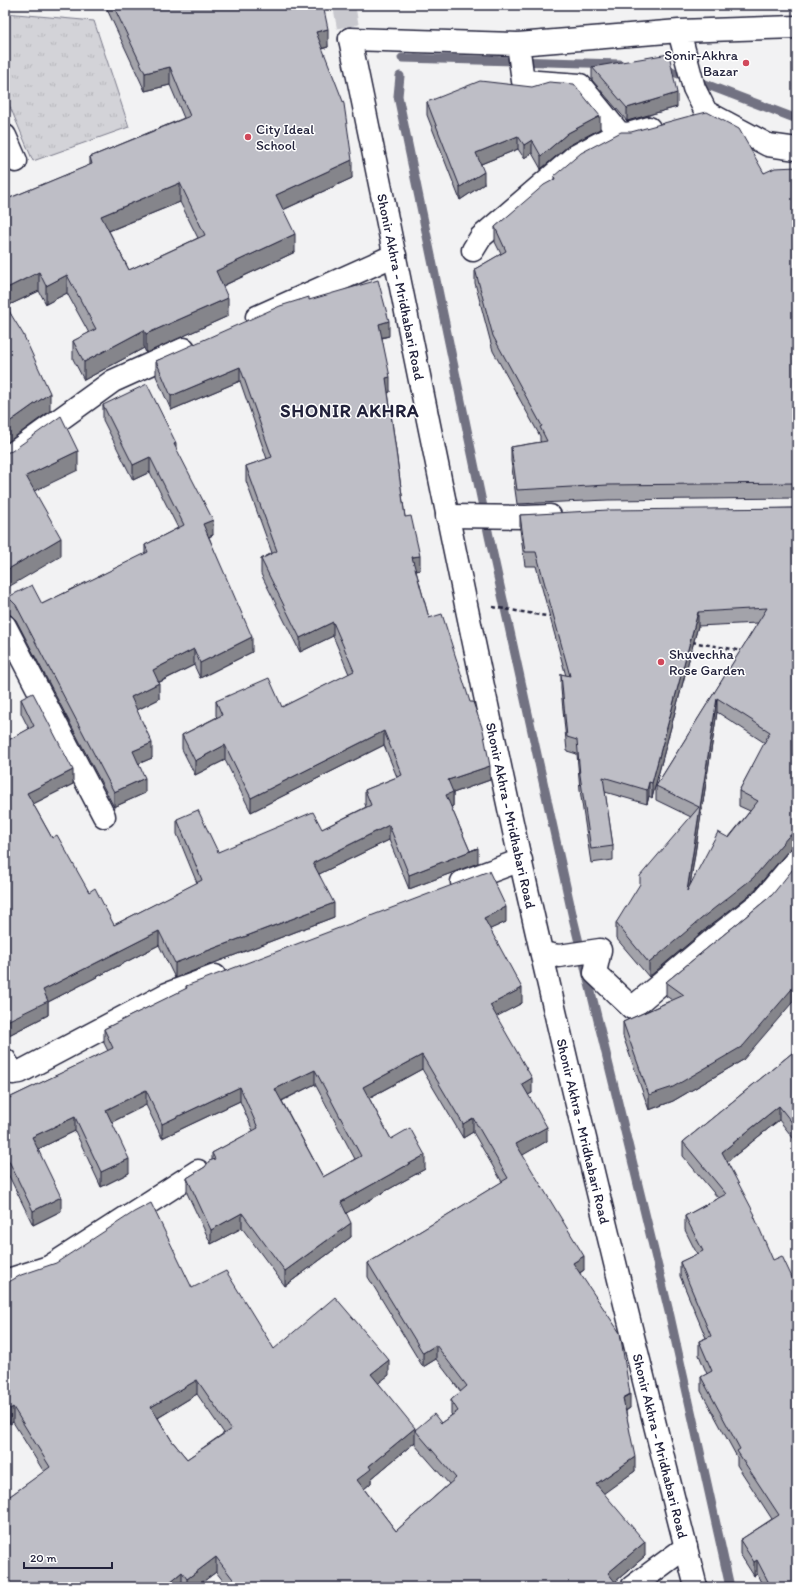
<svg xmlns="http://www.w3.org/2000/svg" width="802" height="1592" viewBox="0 0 802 1592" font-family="Itim,sans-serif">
<defs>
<pattern id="grass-tufts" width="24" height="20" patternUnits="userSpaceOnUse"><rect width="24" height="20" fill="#d3d3d8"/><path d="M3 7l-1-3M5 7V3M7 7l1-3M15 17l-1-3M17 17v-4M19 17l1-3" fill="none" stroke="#b5b5ba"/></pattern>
</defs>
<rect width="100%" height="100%" fill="#f2f2f3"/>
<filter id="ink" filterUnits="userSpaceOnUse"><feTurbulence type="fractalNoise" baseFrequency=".025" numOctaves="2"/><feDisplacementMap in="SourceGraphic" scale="8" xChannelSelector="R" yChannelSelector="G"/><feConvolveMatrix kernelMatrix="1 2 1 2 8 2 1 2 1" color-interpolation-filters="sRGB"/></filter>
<g filter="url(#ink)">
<path fill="url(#grass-tufts)" stroke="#7a7a8a" d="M5 13 94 21 129 127 33 161 5 95Z"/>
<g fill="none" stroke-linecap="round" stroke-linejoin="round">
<path stroke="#727282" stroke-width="9" d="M402 58 620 64
M663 68 797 119
M400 76 398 96 489 536 573 918 670 1316 730 1587"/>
<path stroke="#c8c8ce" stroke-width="22" stroke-dasharray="22 11" stroke-linecap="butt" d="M344 5 350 39"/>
<g stroke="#22223b" stroke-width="25">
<path id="minor" d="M797 27 679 31 694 88 706 112 768 145 797 149
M350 39 518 44 679 31
M518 44 523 81 580 85 619 133 628 134 649 128
M5 136 16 161
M473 250 481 237 574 157 619 133
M257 317 395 255
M5 459 113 381 184 349
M447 516 526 517 550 516
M5 626 104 816
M462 882 521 860
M542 953 559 956 600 950 595 973 632 1008 715 938 762 901 797 859
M5 1060 13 1073 20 1072 167 994 215 976
M5 1281 49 1267 198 1171
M632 1587 686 1547"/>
</g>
<g stroke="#22223b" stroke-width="25">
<g id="secondary">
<path id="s1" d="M350 39C407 312 460 586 520 859 575 1102 634 1345 696 1587"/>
</g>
</g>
<path stroke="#22223b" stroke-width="2.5" stroke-dasharray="4 3" stroke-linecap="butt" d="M493 607 552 617
M692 642 743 651"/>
<use href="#minor" stroke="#fff" stroke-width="22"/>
<use href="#secondary" stroke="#fff" stroke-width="22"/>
</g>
<path fill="#a3a3aa" stroke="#22223b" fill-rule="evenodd" d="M5 5H81V7L5 6Z
M105 5H323L328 47 322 49 352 178 283 210 295 252 223 286 228 316 146 353 144 348 84 380 73 359V341L89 333 67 293 46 304 39 291 9 305 10 312 50 411 5 444V200L90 165V157L184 118 170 85 145 91ZM180 202 198 238 129 270 109 231Z
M592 67 677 107 627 121 592 80Z
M427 102 600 129 568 146 541 169 532 153 524 158 518 149 481 164 484 184 460 200 427 115Z
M797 167V498L608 500 517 504 511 461V447L541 442 540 441V436L493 351 475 283V269L501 254 495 242V227L554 179V176L764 173Z
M309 300 389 336 382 338 390 392H388L405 517 420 570 416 571 429 618 490 780 453 793V806L451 807 470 851 478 863 409 889 389 840 319 874 334 917 175 978 159 945 48 1002V1015L5 1037V742L29 729 21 713V699L73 784 33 804 52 838 89 892 114 925 197 883 177 834V819L218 852 322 829 366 807 365 804V790L397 777 384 745 251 812 225 760 195 775 182 749V735L217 717 216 716V701L282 707 349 674 333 636 300 652 261 574V559L272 553 246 481V466L267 459 240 381 171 410 156 376V361Z
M103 405 176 449 213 535 209 537 252 652 200 678 194 665 158 683 159 699 137 710 152 758 138 764 145 793 114 807 16 620 11 615 6 614V598L42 604 145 554V545L178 528 150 472 133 480 103 420Z
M797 508V847H793L788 851 753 892 707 928 649 977 616 938V923L691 817 656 800V786L758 623 698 626 652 798 649 796 647 804 605 792 613 846V860L591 863 580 790 577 754 567 751 561 689V674L566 676 536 566H525L520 529V515ZM717 712 765 743 739 791V806L750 811 690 885Z
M772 895 743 1060 673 1101 649 1110 623 1036V1022L672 1000 666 996V982Z
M506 922 490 929 522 1003 496 1016 532 1093 528 1095 547 1141 522 1155 584 1270 580 1273 630 1408 626 1411 635 1471 603 1493 645 1556 615 1582 619 1587H228L216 1572 196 1587H5L10 1496 44 1472 13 1422 10 1424 5 1416V1284L192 1288 274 1349 389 1375 378 1383 415 1430 441 1423 452 1415 451 1414V1400L461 1392 436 1359 423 1367 368 1277V1263L502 1182 473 1132 463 1138 422 1069 369 1098 391 1139 425 1169 346 1213 351 1237 285 1286 242 1228 211 1244 187 1193V1178L205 1167 212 1160V1153L253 1131 240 1101 162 1138 146 1105 112 1122 129 1173 101 1187 75 1131 38 1149 61 1211 33 1225 8 1174 6 1175 5 1172V1091L9 1098 108 1051 104 1043V1029L186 989V986ZM315 1084 355 1159 323 1177 282 1101ZM197 1394 224 1433 187 1459 172 1441 158 1418ZM415 1442V1445L449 1484 396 1531 364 1489 371 1483V1479Z
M797 1049V1143L779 1120 727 1162 755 1219 797 1587H763L757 1574 754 1576 740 1554V1540L772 1519 737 1465V1457L701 1391V1377L707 1374 699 1355V1341L706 1338 680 1276V1262L697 1254 685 1230V1216L718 1198 683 1156V1142Z
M797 1190V1207L795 1205V1191Z"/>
<path fill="#85858b" stroke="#22223b" d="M328 29V47L316 50V32Z
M170 67V85L145 91V73Z
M677 93V107L627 121V108Z
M600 116V129L568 146 541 169V156L568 133Z
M518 136V149L476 166V153Z
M532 140V153L524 158V145Z
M352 160V178L276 213V195Z
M484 172V184L460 200V187Z
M180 183V202L101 234V216Z
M295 234V252L216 289V271Z
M39 272V291L5 307V289Z
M67 275V293L46 304V286Z
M228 298V316L146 353V334Z
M389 321V336L379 338V324Z
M144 330V348L84 380V362Z
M240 367V381L171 410V396Z
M390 377V392L386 393V378Z
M50 393V411L5 444V425Z
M176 443V458L174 444Z
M78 451V470L26 495V476Z
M150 457V472L133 480V465Z
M213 520V535L203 539V524Z
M61 538V556L5 589V571Z
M420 556V570L412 572V557Z
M698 612V626L652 798V783Z
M333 622V636L300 652V638Z
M252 637V652L200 678V663Z
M10 647V662L5 664V650Z
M194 649V665L153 685V670Z
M159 683V699L131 713V697Z
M717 698V712L687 905V891Z
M384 731V745L251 812V798Z
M152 743V758L133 766V751Z
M225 745V760L195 775V761Z
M490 766V780L453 793V806L446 809V795L448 780Z
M73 770V784L27 807V793Z
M145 778V793L114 807V792Z
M649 782V796L647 804V790Z
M389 825V840L313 877V863Z
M793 833V847L788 851 753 892 707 928 649 977V963L788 837Z
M478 848V863L409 889V875Z
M334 903V917L175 978V963Z
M506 907V922L484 932V918Z
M159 931V945L48 1002V1015L5 1037V1022L43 990Z
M797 983V997L743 1060 673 1101 649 1110V1095Z
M522 988V1003L490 1020V1005Z
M422 1055V1069L363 1101V1087Z
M315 1070V1084L275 1104V1089Z
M532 1078V1093L522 1098V1084Z
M240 1087V1101L162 1138V1124Z
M146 1090V1105L106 1125V1110Z
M779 1106V1120L722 1166V1152Z
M75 1117V1131L32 1152V1137Z
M473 1118V1132L463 1138V1124Z
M547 1127V1141L516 1159V1144Z
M425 1155V1169L341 1216V1202Z
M8 1159V1174L6 1175V1160Z
M129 1159V1173L101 1187V1172Z
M61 1197V1211L33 1225V1211Z
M242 1213V1228L211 1244V1230Z
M351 1223V1237L285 1286V1271Z
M584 1256V1270L573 1277V1263Z
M436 1345V1359L423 1367V1353Z
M389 1360V1375L371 1389V1374Z
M197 1380V1394L151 1422V1407Z
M630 1394V1408L623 1412V1398Z
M13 1407V1422L10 1424V1409Z
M415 1428V1442L371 1479V1483L357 1495V1480L369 1466Z
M635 1457V1471L596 1499V1484Z
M645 1542V1556L609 1587 608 1573Z
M216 1557V1572L196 1587H187V1579Z
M757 1560V1574L754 1576V1562Z
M182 1572V1587H164Z"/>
<path fill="#bebec6" stroke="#22223b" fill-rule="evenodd" d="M113 5H323L328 29 316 32 344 104 352 160 276 195 295 234 216 271 228 298 146 334 144 330 84 362 73 341 96 329 67 275 46 286 39 272 5 289V200L92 164 90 157 190 116 170 67 145 73ZM180 183 205 235 129 270 101 216Z
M669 54 677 93 627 108 592 67Z
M480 81 532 87 549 82 574 84 600 116 568 133 541 156 532 140 524 145 518 136 476 153 484 172 460 187 427 102Z
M707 112 739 129 764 173 775 168 797 167V483L608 485 517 490 511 447 547 441 540 427 542 426 493 336 475 269 506 251 495 227 544 185 555 179 554 176 581 153 621 132H631L686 117Z
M378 280 389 321 379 324 390 377 386 378 405 517 411 516 420 556 412 557 429 618 442 614 470 702H473L483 730 490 766 448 780 453 792 446 795 470 851 478 848 409 875 389 825 313 863 334 903 175 963 159 931 43 990 48 1001 5 1022V742L34 726 21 699 33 693 73 770 27 793 52 838 57 835 89 892 95 888 114 925 202 880 177 819 198 810 218 852 313 812 322 829 371 805 365 790 402 775 384 731 251 798 225 745 195 761 182 735 222 715 216 701 269 678 282 707 354 671 333 622 300 638 261 559 277 551 246 466 272 457 240 367 171 396 156 361 280 306 309 297V300Z
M5 296 10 306 7 308 23 334 50 393 5 425Z
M147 384 176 443 174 444 213 520 203 524 252 637 200 663 194 649 153 670 159 683 131 697 152 743 133 751 145 778 114 792 16 605 11 600 6 598 32 585 42 604 148 552 145 545 184 525 150 457 133 465 103 405Z
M61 416 78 451 26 476 61 538 5 571V453L12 451Z
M797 508V833H793L788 837 753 878 707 914 649 963 616 923 640 884V876L699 807 656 786 767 608 698 612 652 783 649 782 647 790 603 777 613 846 591 849 580 775 577 740 567 737 561 674 570 676 536 552H525L520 515 608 510ZM717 698 770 732 739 791 758 801 729 838 718 832 687 891Z
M5 639 10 647 5 650Z
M797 864V983L743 1046 673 1087 649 1095 623 1022 684 995 666 982 772 895Z
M489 871 506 907 484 918 522 988 490 1005 532 1078 522 1084 547 1127 516 1144 584 1256 573 1263 620 1333 630 1394 623 1398 635 1457 596 1484 645 1542 608 1573 619 1587H239L216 1557 187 1579 182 1572 164 1587H10L9 1586 7 1587H5V1489L10 1496 50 1467 13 1407 10 1409 5 1402V1284L21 1275 56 1263 134 1212 151 1203 192 1288 226 1271 274 1349 335 1297 389 1360 371 1374 415 1428 369 1466 371 1469 357 1480 396 1531 456 1478 415 1430 434 1414 441 1423 458 1411 451 1400 467 1386 436 1345 423 1353 368 1263 508 1178 473 1118 463 1124 422 1055 363 1087 391 1139 410 1128 425 1155 341 1202 351 1223 285 1271 242 1213 211 1230 187 1178 205 1167 209 1161 215 1159 212 1153 258 1128 240 1087 162 1124 146 1090 106 1110 129 1159 101 1172 75 1117 32 1137 61 1197 33 1211 8 1159 6 1160 5 1158V1091L9 1098 113 1048 104 1029 187 988 186 986ZM315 1070 361 1156 323 1177 275 1089ZM197 1380 231 1429 187 1459 172 1441 151 1407Z
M797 1049V1129L779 1106 722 1152 755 1215 754 1216 773 1260 782 1256 797 1288V1587H771L757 1560 754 1562 740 1540 779 1515 737 1451 740 1449 701 1377 712 1371 699 1341 711 1336 680 1262 703 1251 685 1216 726 1194 683 1142Z"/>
</g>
<g fill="#d1495b" stroke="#fff" stroke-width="1.5">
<circle cx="746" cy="63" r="4"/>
<circle cx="248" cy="137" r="4"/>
<circle cx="661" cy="662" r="4"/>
</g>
<g text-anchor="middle" stroke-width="3" stroke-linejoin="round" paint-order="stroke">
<g font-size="14" fill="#22223b" stroke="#fff" text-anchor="start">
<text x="738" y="60" text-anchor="end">Sonir-Akhra<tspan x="738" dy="16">Bazar</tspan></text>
<text x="256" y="134">City Ideal<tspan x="256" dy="16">School</tspan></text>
<text x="669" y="659">Shuvechha<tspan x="669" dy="16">Rose Garden</tspan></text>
</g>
<g font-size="14" fill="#22223b" stroke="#fff">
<text dy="5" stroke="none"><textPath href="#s1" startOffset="253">Shonir Akhra - Mridhabari Road</textPath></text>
<text dy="5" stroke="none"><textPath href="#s1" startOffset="793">Shonir Akhra - Mridhabari Road</textPath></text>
<text dy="5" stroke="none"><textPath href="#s1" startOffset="1117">Shonir Akhra - Mridhabari Road</textPath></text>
<text dy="5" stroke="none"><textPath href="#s1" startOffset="1441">Shonir Akhra - Mridhabari Road</textPath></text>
</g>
<g font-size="18" font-weight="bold" letter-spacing="1" fill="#22223b" stroke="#fff">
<text x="350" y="417">SHONIR AKHRA</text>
</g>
</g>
<rect width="802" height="1592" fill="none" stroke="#fff" stroke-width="20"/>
<rect x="10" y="10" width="782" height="1572" fill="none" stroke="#22223b" stroke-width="1.5" filter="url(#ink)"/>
<path d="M24 1562v6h88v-6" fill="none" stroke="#22223b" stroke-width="2"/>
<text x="30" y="1562" font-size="12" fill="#22223b" stroke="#ffffff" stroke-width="3" paint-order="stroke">20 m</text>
</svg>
